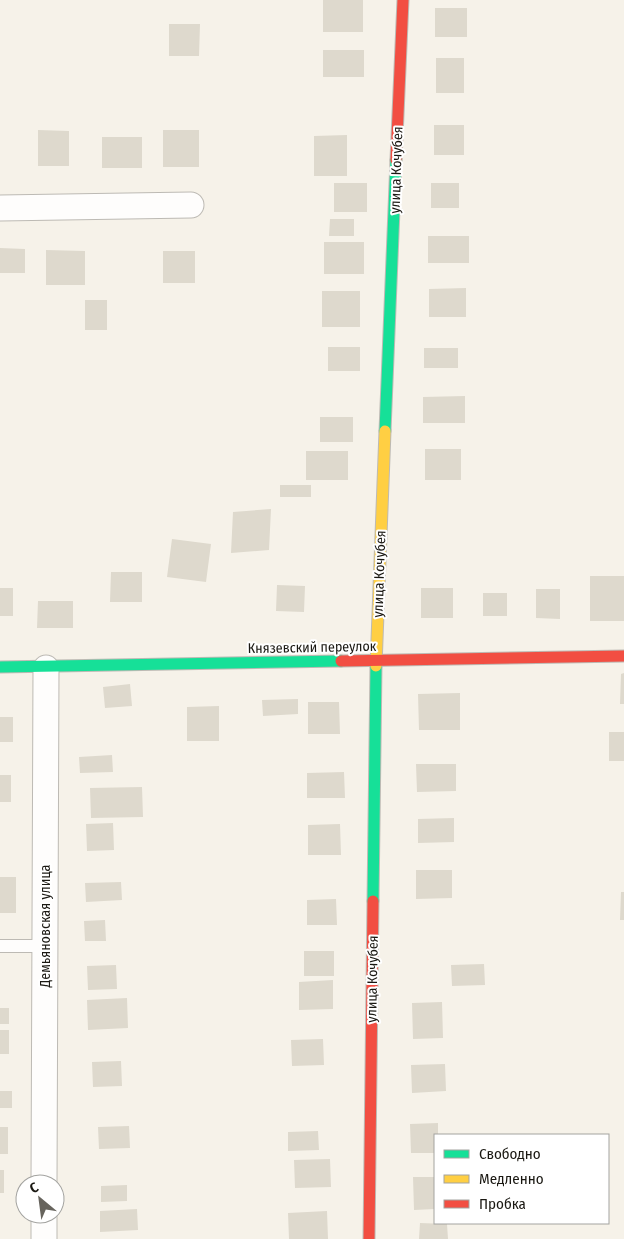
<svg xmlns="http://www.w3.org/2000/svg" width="624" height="1239" viewBox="0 0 624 1239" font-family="'Fira Sans Condensed',sans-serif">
<rect width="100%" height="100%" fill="#f6f2e9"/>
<path fill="#ded9cd" d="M323 0H363V32H323Z
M435 8H467V37H435Z
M169 24H200L199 56H169Z
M323 50H364V77H323Z
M436 58H464V93H436Z
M434 125H464V155H434Z
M38 130 69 131V166H38Z
M163 130H199V167H163Z
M347 135V176H314V136Z
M102 137H142V168H102Z
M334 183H367V212H334Z
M431 183H459V208H431Z
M330 219H354V236H329Z
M428 236H469V263H428Z
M324 242H364V274H324Z
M0 248 25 249V273H0Z
M46 250 85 251V285H46Z
M163 251H195V283H163Z
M466 288V317H429V289Z
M322 291H360V327H322Z
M85 300H107V330H85Z
M328 347H360V371H328Z
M424 348H458V368H424Z
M465 396V423H423V397Z
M320 417H353V442H320Z
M425 449H461V480H425Z
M306 451H348V480H306Z
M280 485H311V497H280Z
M271 509 269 550 231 553 233 512Z
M172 539 211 544 206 582 167 577Z
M111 572H142V602H110Z
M590 576H624V621H590Z
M277 585 305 586 304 612 276 611Z
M0 588H13V616H0Z
M421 588H453V618H421Z
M536 589H560V619L536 618Z
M483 593H507V616H483Z
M38 601H73V628H37Z
M624 673V704H620L621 674Z
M130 684 132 706 105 708 103 687Z
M460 693V730H419L418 694Z
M298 699V714L263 716 262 700Z
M308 702H339L340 734H308Z
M219 706V741H187V707Z
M0 717H13V742H0Z
M609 732H624V761H609Z
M112 755 113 772 80 773 79 757Z
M416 764H456V791L417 792Z
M344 772 345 798H307V773Z
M0 775H11V802H0Z
M142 787 143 817 91 818 90 788Z
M454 818V842L418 843V819Z
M113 823 114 850 87 851 86 824Z
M340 824 341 855H308V825Z
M416 870H452V898L416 899Z
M0 877H16V913H0Z
M121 882 122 900 86 902 85 883Z
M621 892H624V920H620Z
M336 899 337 925H307V900Z
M105 920 106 941H85L84 921Z
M304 951H334V976H304Z
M484 964 485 985 452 986 451 965Z
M116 965 117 989 88 990 87 966Z
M333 980V1009L299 1010V982Z
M127 998 128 1028 88 1030 87 1000Z
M442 1002 443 1038 413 1039 412 1003Z
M0 1008H9V1024H0Z
M0 1030H9V1054H0Z
M323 1039 324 1065 292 1066 291 1040Z
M121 1061 122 1086 93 1087 92 1062Z
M445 1064 446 1091 412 1093 411 1065Z
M0 1091H12V1108H0Z
M438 1123V1135H435V1153H411L410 1124Z
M129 1126 130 1148 99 1149 98 1127Z
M0 1127H8V1154H0Z
M318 1131 319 1150 288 1151V1132Z
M330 1159 331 1187 295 1188 294 1160Z
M0 1170H4V1193H0Z
M413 1177H435V1209L414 1210Z
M127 1185V1201L101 1202V1186Z
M137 1209 138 1230 100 1232V1211Z
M327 1211 328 1239H289L288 1213Z
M420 1223 447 1224 448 1239H419Z"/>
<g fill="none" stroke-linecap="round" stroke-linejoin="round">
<g stroke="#bdbab4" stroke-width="14">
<path id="lane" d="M0 946H45"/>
</g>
<g stroke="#bdbab4" stroke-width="27">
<path id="street" d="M0 208 191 205
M44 1184 46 668
M44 1239V1214"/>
</g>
<g stroke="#bdbab4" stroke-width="13">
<path id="fast" d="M385 431 396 160
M0 667 341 661
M373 901 376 666"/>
</g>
<g stroke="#bdbab4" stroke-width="13">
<path id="slow" d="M376 666 385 431"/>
</g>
<g stroke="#bdbab4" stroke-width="13">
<path id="jam" d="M396 160 403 0
M341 661 624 656
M369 1239 373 901"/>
</g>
<use href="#lane" stroke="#fefdfc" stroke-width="12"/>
<use href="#street" stroke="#fefdfc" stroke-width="25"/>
<use href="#fast" stroke="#16e098" stroke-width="11"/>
<use href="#slow" stroke="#ffcf43" stroke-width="11"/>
<use href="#jam" stroke="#f24e42" stroke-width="11"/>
</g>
<g text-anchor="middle" stroke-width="4" stroke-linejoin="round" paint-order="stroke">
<g font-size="14" fill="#1a1812" stroke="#fff">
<text transform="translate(396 170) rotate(-88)" y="5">улица Кочубея</text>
<text transform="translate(379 574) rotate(-88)" y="5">улица Кочубея</text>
<text transform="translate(312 647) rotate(-1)" y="5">Князевский переулок</text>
<text transform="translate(45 926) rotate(-90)" y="5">Демьяновская улица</text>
<text transform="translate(372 979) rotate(-89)" y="5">улица Кочубея</text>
</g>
</g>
<rect x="434" y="1134" width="175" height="90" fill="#ffffff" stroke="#a3a3a0"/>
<rect x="444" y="1150" width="25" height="8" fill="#16e098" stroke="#a3a3a0"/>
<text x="479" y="1159" font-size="15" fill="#1a1812">Свободно</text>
<rect x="444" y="1175" width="25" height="8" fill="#ffcf43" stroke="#a3a3a0"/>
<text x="479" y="1184" font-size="15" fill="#1a1812">Медленно</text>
<rect x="444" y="1200" width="25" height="8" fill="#f24e42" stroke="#a3a3a0"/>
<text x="479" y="1209" font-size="15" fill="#1a1812">Пробка</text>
<g transform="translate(40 1199) rotate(331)"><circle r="24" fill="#ffffff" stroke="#a3a3a0"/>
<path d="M0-4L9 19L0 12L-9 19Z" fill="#67645d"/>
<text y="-8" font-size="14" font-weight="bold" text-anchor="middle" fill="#1a1812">С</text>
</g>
</svg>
